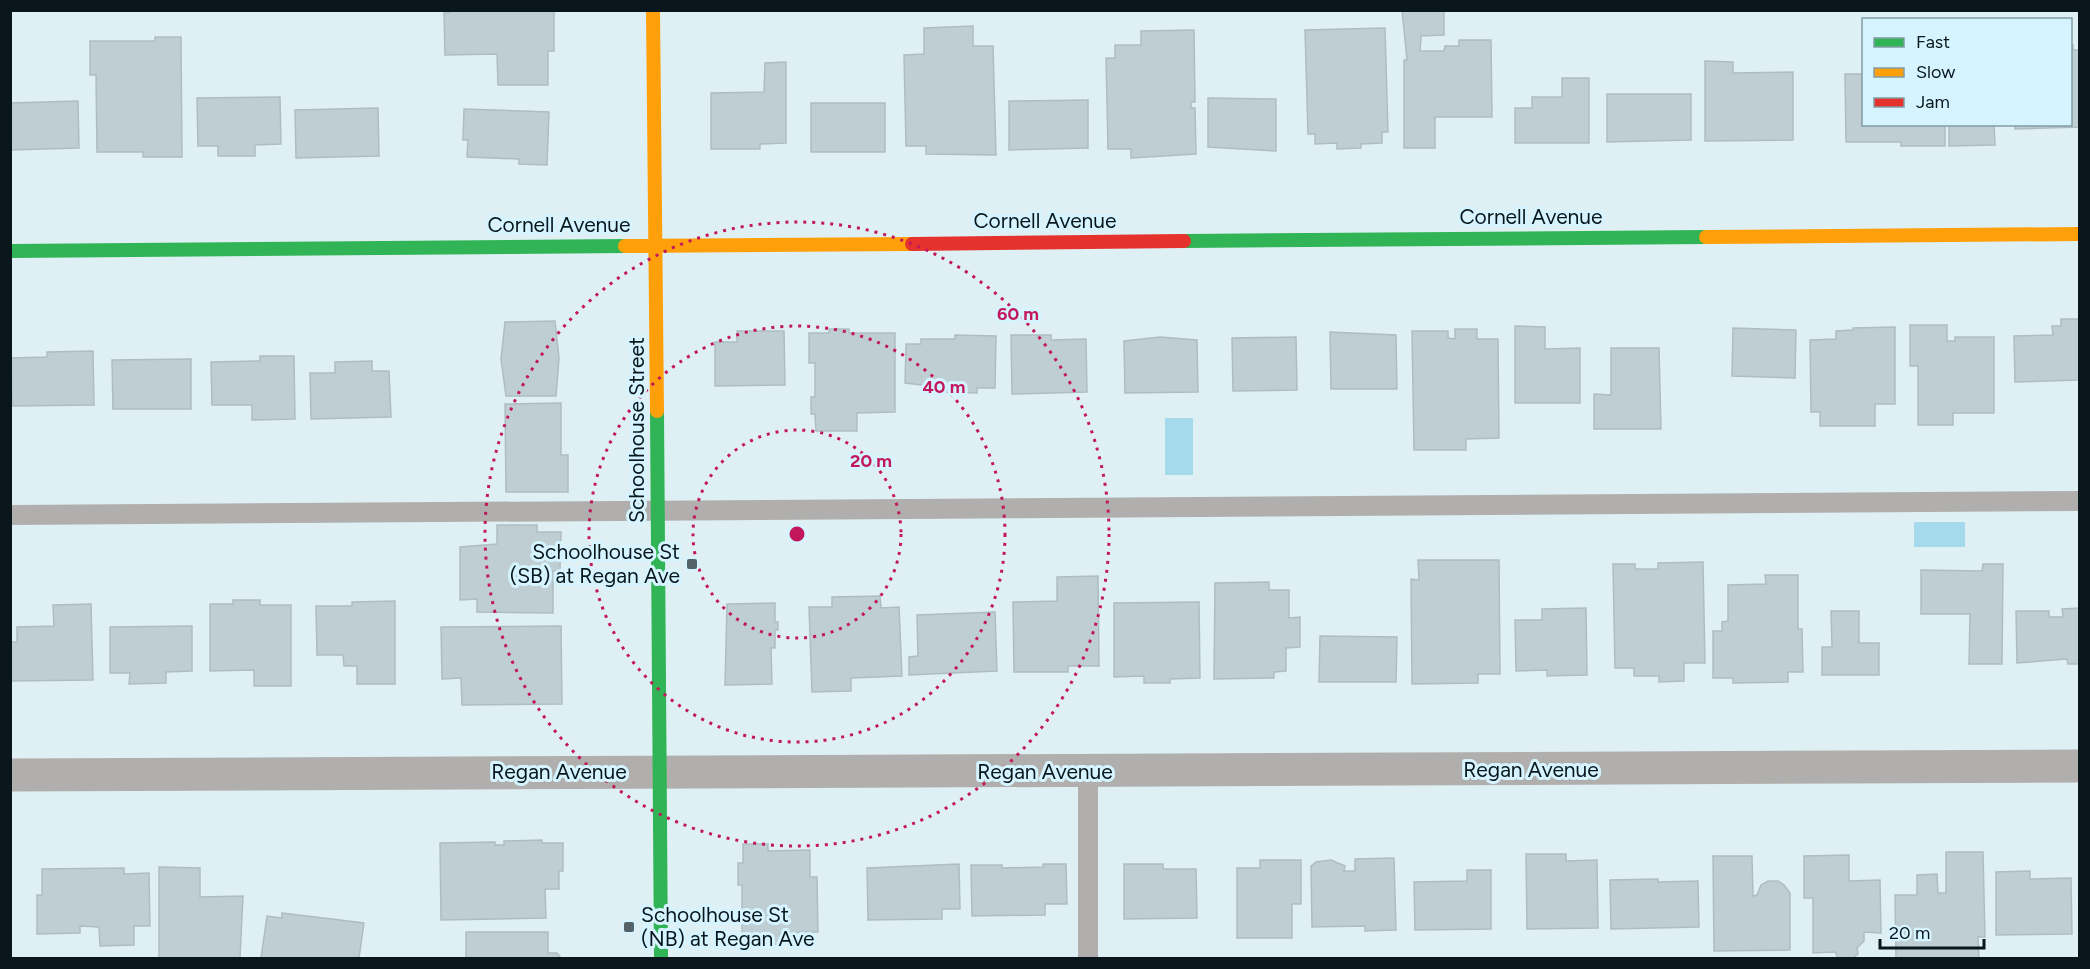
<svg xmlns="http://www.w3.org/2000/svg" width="2090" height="969" viewBox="0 0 2090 969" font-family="Figtree,sans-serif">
<rect width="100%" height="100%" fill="#dff0f5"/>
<path fill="#a4daec" d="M1165 418H1193V475H1165Z
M1914 522H1965V547H1914Z"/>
<path fill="#bfced2" stroke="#aebdc1" stroke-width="1.5" d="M449 10H554V51H548V85H498L497 54 445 55 444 13H449Z
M1402 10H1444V35L1421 36 1420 51H1444L1445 46H1459V40H1491L1492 117H1435V148H1404V60H1407Z
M973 26V46H993L996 155 926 154V146H906L904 55 924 54V28Z
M1385 28 1388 132H1382V143L1361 144V148L1337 149V143L1315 144V134H1308L1305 30Z
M1194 30 1195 102H1191V108H1195L1196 154 1131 158V149H1108L1106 58H1115V45H1141V31Z
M155 37H181L182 157H143V152H97L96 75H90V41H155Z
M2070 45H2073V50H2080V127L2015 129V124H2070Z
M1705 61 1733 62V73L1793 72V140L1705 141Z
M786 62V143L760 144V149H711V93L764 92 765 63Z
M1845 74H1864V124H1945V146H1901V142H1846Z
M1562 78H1589V143H1515V108H1532V97H1562Z
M1607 94H1691V140L1607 142Z
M280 97 281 144 255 145V156H218V146H198L197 98Z
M1208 98 1276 99V151L1208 147Z
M1088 100V148L1009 150V101Z
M78 101 79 148 10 150V103Z
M811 103H885V152H811Z
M378 108 379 156 296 158 295 110Z
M464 109 549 112 547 165 519 164V159L467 157 468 140H463Z
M1949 124H1994L1995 145 1949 146Z
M2061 319H2080V380L2015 382 2014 336 2053 335 2052 326H2061Z
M555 321 559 358 556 396H506L501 359 505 322Z
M1910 325H1947V341H1955V337H1994V413H1953V425H1918V366H1910Z
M1515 326 1545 327V349L1580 348V403H1515Z
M1895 327V404H1875V426H1820V412H1811L1810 340 1836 339V331L1853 330V328Z
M1733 328 1796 330 1795 378 1732 376Z
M829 329H849V333H895V412L857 413V431H816L815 414H811V397H815V363H809V333H829Z
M1455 329H1477V339H1498L1499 438 1466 439V450H1414L1412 331H1448V338L1455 339Z
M737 331H784L785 385 715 386V342H737Z
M1330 332 1396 335 1397 389H1331Z
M955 335 996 336 995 388H977V393L939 392V387L905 383 906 344H921V339H955Z
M1011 335H1051V340L1086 339 1087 392 1012 394Z
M1160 337 1197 340 1198 392 1125 393 1124 341Z
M1296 337 1297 390 1233 391 1232 338Z
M1611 348H1659L1661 429H1594V394L1611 395Z
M93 351 94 405 12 406 11 358 47 357V352Z
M260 356H294L295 419 252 420V405H212L211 362 260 361Z
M191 359V409H113L112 360Z
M372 361V371H389L391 417 311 419 310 373H335V362Z
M561 403V455H568V492H506L505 404Z
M497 525H537V532H561L560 571H553V613L477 612V599L460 600V547L497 544Z
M1418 560H1499L1500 674H1478V683L1412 684 1411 579 1419 580Z
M1703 562 1705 663H1684V681L1659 682V676H1634V668H1615L1613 564H1635V569H1658V563Z
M1983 564H2003L2002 664H1969L1970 614H1921V570L1982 571Z
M1765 575H1798V629H1802L1803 672H1788V682L1733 683V678H1713V631H1722V622L1728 621V585L1766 584Z
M1098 576 1099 666H1068V672H1014L1013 602 1057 601V577Z
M1269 582V590H1289V618L1300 617V647L1286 648V671L1274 672V678L1214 679 1215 583Z
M880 596 881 608 899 607 902 676 851 678V691L812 692 809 607H832V597Z
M233 600H260V605H291V686H254V670L210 671V604H233Z
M395 601V684H357V666H344L343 655H317L316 606H352V602Z
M1199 602 1200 678 1170 679V683H1144V676L1114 677V603Z
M775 603V622H778V630H775V648H771L772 684 725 685 727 604Z
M91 604 93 680 10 681V642H17V627L54 626 53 605Z
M1586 608 1587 675 1547 676V670L1516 671 1515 620H1542V609Z
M2080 608V664H2068L2067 659 2017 663 2016 611H2049V617H2063L2062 609Z
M1831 611H1859V643H1879V675H1822V647H1832Z
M995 612 997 671 909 675V657L918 656 917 615Z
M192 626V671L166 672V683L129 684 130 673H110V627Z
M561 626 562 704 462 705 461 678 442 679 441 627Z
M1320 636 1397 637 1396 682H1319Z
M542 840V843H563V871H559V889H545L546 918 441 920 440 843 495 842V845H504V841Z
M743 844H768V851L810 850V877H817L818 932 780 933V944L742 945V885H738V863H743Z
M1946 852H1983L1985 937H1978L1979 958H1896L1895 895H1917V875L1937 874 1938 893H1946Z
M1526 854H1566V861L1597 860 1598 928 1527 929Z
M1849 855V881L1880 880 1881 933 1864 932V941L1857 948 1858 954 1853 958H1838L1835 952 1813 953V898H1804V856Z
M1713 856H1752L1753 896 1757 895 1761 885 1768 881H1778L1784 885 1790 893V950L1714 951Z
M1394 858 1396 930 1365 931V926L1312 927 1311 866 1316 862 1331 860 1345 866 1344 871H1355V859Z
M1260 860H1301V904H1292V938H1237V868H1260Z
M959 864 960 909H942V919L868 920 867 868Z
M1043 864H1066L1067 904H1045V915L972 916 971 865H1002V868L1043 867Z
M1124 864H1163V869H1196L1197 918 1124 919Z
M159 867 200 868V897L243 896 240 958H159Z
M124 868V874L149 873 150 926H134V945L100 946 99 927 80 926V933L37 934V895H42V869Z
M1467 870H1491V929L1415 930 1414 882 1467 881Z
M2030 871V879L2071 878 2072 934 1996 935V872Z
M1658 879V882L1698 881 1699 927 1611 929 1610 880Z
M282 913 364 923 359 958H261L267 916 282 918Z
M466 932H548V953H557L561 958H466Z"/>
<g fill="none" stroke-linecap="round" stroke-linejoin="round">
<path stroke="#b0afad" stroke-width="20" d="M10 515 2080 501
M1088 772V958"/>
<path stroke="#b0afad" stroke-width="33" d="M10 775 2080 766"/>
<path stroke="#30b455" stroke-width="14" d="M1184 241 1706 237
M10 251 625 246
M657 411 661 958"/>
<path stroke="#ff9f0a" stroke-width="14" d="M653 10 657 411
M1706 237 2080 234
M625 246 912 244"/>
<path stroke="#e5322d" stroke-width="14" d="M912 244 1184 241"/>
</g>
<g fill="none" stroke="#c2185b" stroke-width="3" stroke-dasharray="3 6">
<circle cx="797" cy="534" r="104"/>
<circle cx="797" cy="534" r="208"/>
<circle cx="797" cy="534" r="312"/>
</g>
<g fill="#546368" stroke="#d5f4ff" stroke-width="2">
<rect x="686" y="558" width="12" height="12" rx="3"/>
<rect x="623" y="921" width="12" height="12" rx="3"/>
</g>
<g text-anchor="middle" stroke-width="6" stroke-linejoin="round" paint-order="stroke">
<g font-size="21" fill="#09171c" stroke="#d5f4ff">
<text x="1531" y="224">Cornell Avenue</text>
<text x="1045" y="228">Cornell Avenue</text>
<text x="559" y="232">Cornell Avenue</text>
<text transform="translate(637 430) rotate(-90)" y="7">Schoolhouse Street</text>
<text x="1531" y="777">Regan Avenue</text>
<text x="559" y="779">Regan Avenue</text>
<text x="1045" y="779">Regan Avenue</text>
</g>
<g font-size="21" fill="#09171c" stroke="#d5f4ff" text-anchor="end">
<text x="680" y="559">Schoolhouse St<tspan x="680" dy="24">(SB) at Regan Ave</tspan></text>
<text x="641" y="922" text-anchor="start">Schoolhouse St<tspan x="641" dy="24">(NB) at Regan Ave</tspan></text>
</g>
</g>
<circle cx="797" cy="534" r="9" fill="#c2185b" stroke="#d5f4ff" stroke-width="3"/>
<g font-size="18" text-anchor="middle" font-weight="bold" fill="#c2185b" stroke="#d5f4ff" stroke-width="6" stroke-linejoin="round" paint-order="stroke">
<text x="1018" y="320">60 m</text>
<text x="944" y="393">40 m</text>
<text x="871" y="467">20 m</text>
</g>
<rect width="2090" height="969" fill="none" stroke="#09171c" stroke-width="24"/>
<rect x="1862" y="18" width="210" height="108" fill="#d5f4ff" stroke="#839ca4" stroke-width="1.5"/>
<rect x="1874" y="38" width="30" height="9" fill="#30b455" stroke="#839ca4" stroke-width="1.5"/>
<text x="1916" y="48" font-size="18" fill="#09171c">Fast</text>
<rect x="1874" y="68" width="30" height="9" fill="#ff9f0a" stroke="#839ca4" stroke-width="1.5"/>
<text x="1916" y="78" font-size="18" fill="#09171c">Slow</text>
<rect x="1874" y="98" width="30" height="9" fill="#e5322d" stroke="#839ca4" stroke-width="1.5"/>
<text x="1916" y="108" font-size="18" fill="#09171c">Jam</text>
<path d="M1880 939v9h104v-9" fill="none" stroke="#09171c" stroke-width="3"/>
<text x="1889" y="939" font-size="18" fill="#09171c" stroke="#d5f4ff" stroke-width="4.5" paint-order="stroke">20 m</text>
</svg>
